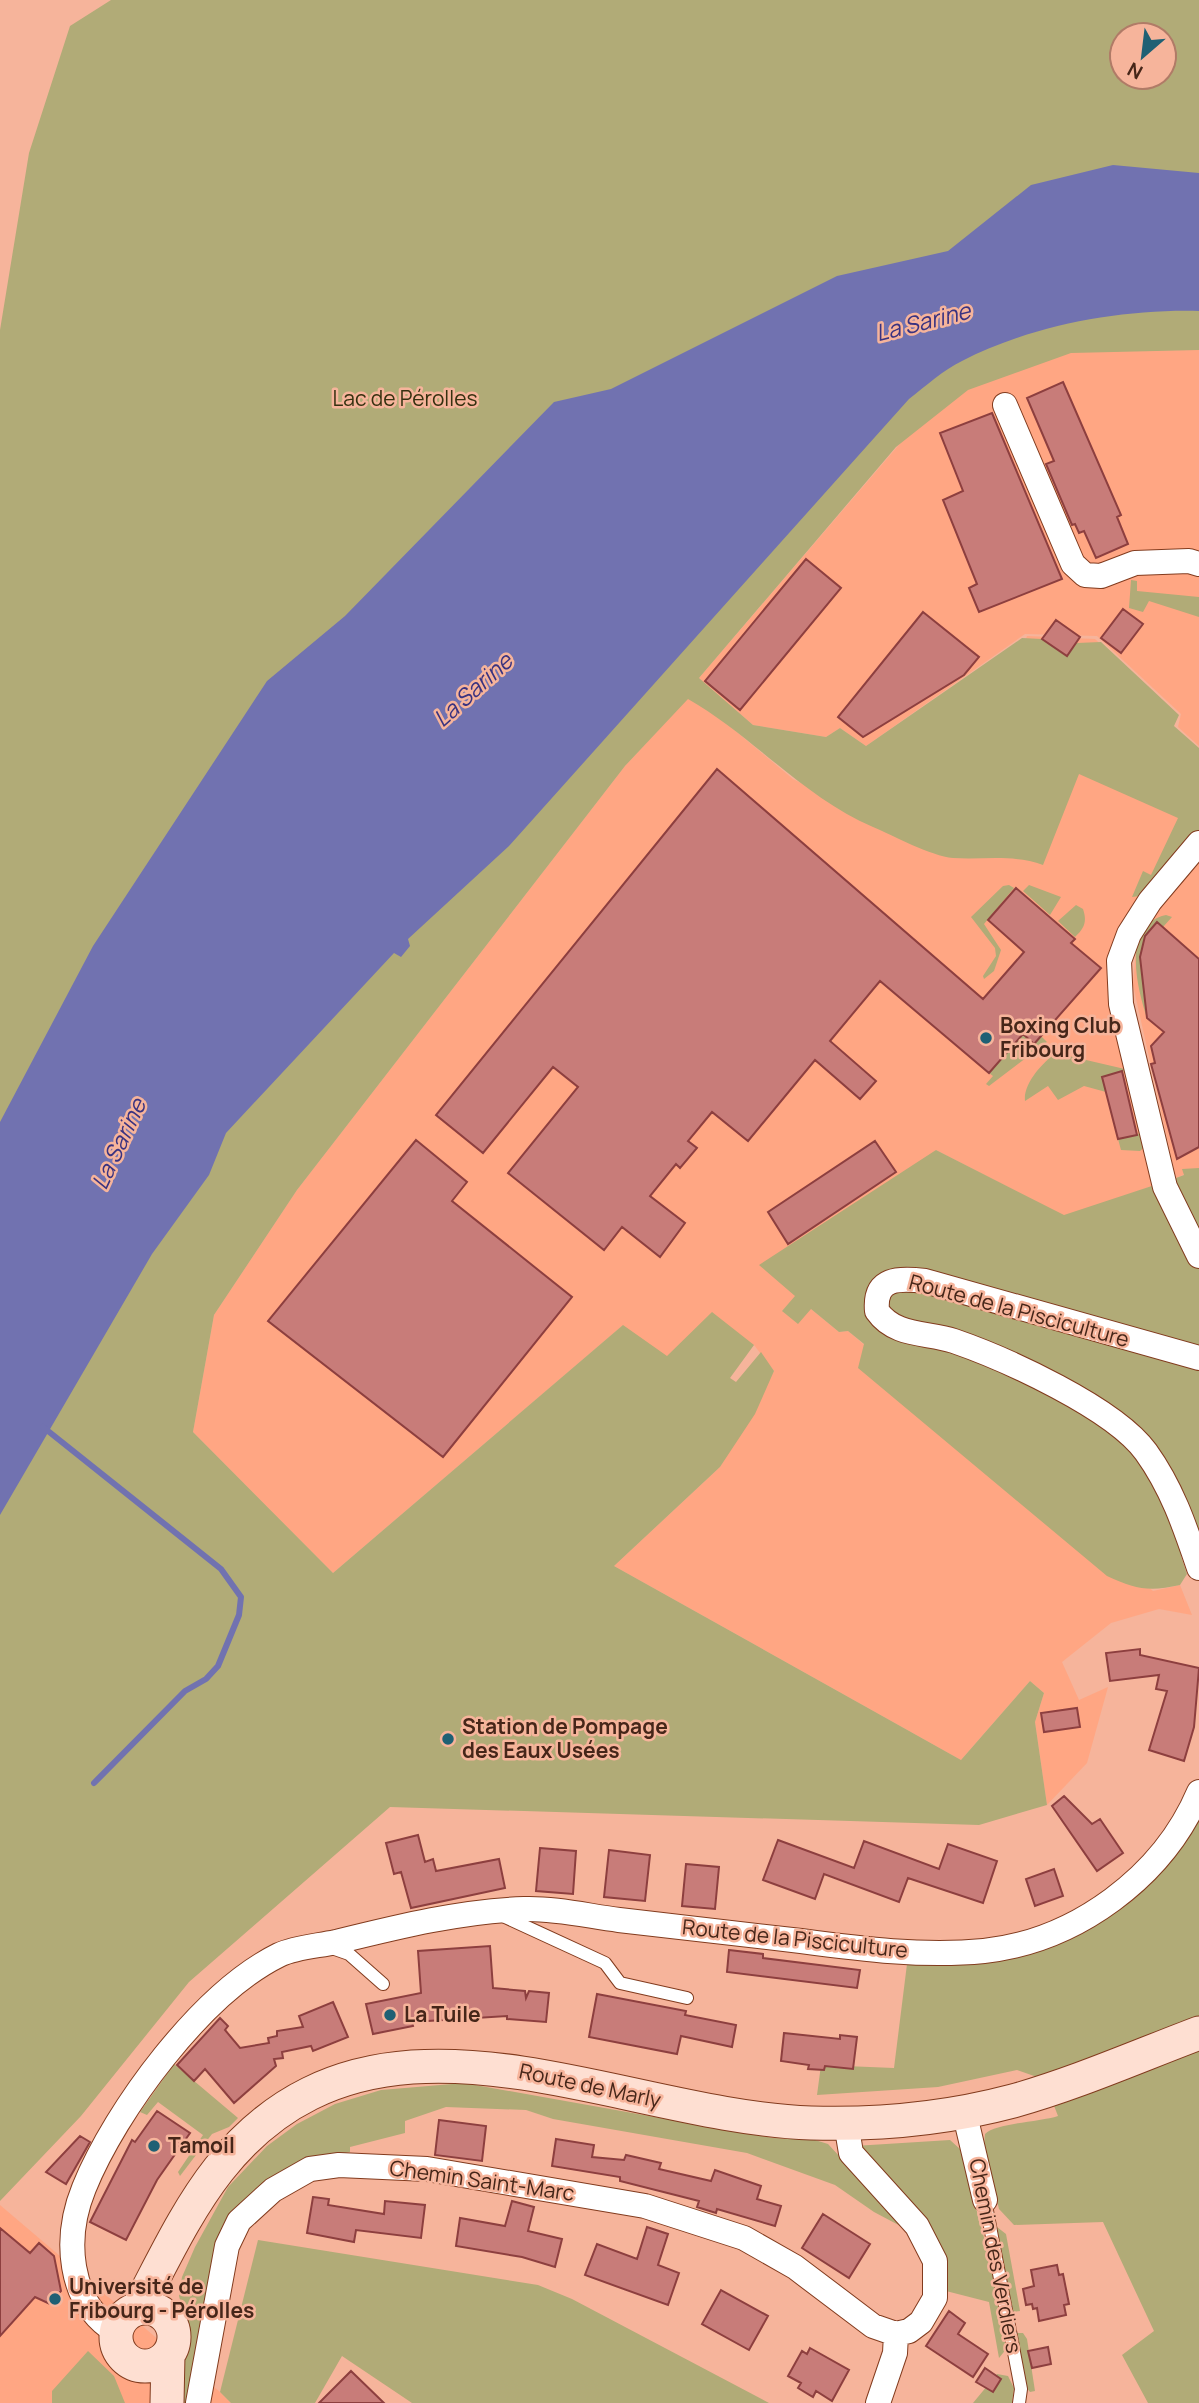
<svg xmlns="http://www.w3.org/2000/svg" width="1199" height="2403" viewBox="0 0 1199 2403" font-family="Manrope,sans-serif">
<rect width="100%" height="100%" fill="#f6b49b"/>
<path fill="#ffa683" d="M1199 350V746L1178 727 1181 714 1097 636 1025 634 866 746 840 728 826 737 753 725 699 678 915 426 944 400 1051 351Z
M1027 636 1095 639 1175 714 1171 726 1199 811 1123 928 1153 1186 1064 1216 936 1150 782 1311 811 1309 839 1332 848 1331 1153 1591 1180 1585 1192 1615 1159 1609 1111 1623 1062 1662 1079 1700 1108 1687 1087 1763 1047 1805 1035 1722 1044 1693 1030 1681 961 1760 614 1566 720 1467 774 1371 754 1345 667 1357 622 1326 333 1573 193 1432 214 1315 297 1190 625 766 688 698 720 718 793 779 950 857Z
M1199 860V1168L1176 1178 1133 985 1137 938Z
M0 2205 220 2392 231 2403H0Z"/>
<path fill="#b1ab77" fill-rule="evenodd" d="M111 0H1199V350L1071 353 968 390 896 447 699 678 753 725 826 737 840 728 866 746 1022 638 1042 639 1067 656 1077 643 1101 642 1179 715 1174 726 1199 748V830L1140 896 1132 897 1143 871 1151 875 1178 818 1079 774 1043 865C1015 854 983 860 953 858 931 856 894 836 873 827 803 797 753 736 688 699L625 766 297 1190 214 1315 193 1432 333 1573 623 1325 667 1356 712 1312 754 1345 730 1378 736 1382 761 1352 774 1371 755 1414 720 1467 614 1566 961 1760 1030 1681 1044 1693 1035 1722 1047 1805 979 1825 390 1807 189 1982 81 2116 0 2201V330L29 153 70 26ZM1122 35H1164V77H1122Z
M1131 580 1137 581V591L1199 597V617L1149 601 1143 612 1129 608Z
M1009 885 1014 888 984 924 1001 950 994 971 984 979 983 976 996 956 995 948 971 917 1003 886Z
M1029 885 1061 897 1050 915 1023 891Z
M1076 905 1083 909C1087 921 1085 928 1075 937L1058 921Z
M1166 915 1172 917 1163 927 1157 922C1133 949 1144 985 1147 1018 1137 988 1121 925 1166 915Z
M1023 1034 1034 1044 1041 1036 1047 1042 989 1086 986 1084 993 1076 989 1073Z
M1056 1053 1129 1070 1102 1077 1106 1092 1084 1086 1058 1100 1048 1086 1025 1101C1023 1084 1042 1063 1056 1053Z
M1145 1132 1146 1146 1140 1151 1121 1150 1118 1139Z
M936 1150 1064 1215 1176 1178 1184 1175 1182 1169 1199 1168V1549L1181 1556 1187 1574 1180 1585C1149 1592 1135 1589 1107 1576L858 1368 864 1344 848 1331 839 1332 811 1309 798 1324 782 1311 795 1296 759 1265Z
M1199 1819V2403H1148L1122 2355 1154 2331 1103 2222 1014 2225 999 2209 984 2146 985 2134C996 2123 1040 2122 1058 2116L1042 2075 1037 2077 1017 2070 938 2087 817 2095 821 2065 894 2068 907 1964 1024 1956 1053 1947 1132 1901 1165 1865Z
M174 2064 238 2118 229 2127 212 2134 180 2176 178 2172 203 2135 158 2102 147 2115 140 2112Z
M464 2083 773 2138 815 2140 828 2144 908 2230 874 2212 835 2185 747 2153 553 2119 526 2110 446 2107 405 2121V2133L350 2147V2152L306 2162 235 2217 193 2403H183L177 2363 188 2331 179 2296 182 2277 195 2247 228 2187 267 2146 297 2124 335 2104 381 2090Z
M950 2140 960 2149 989 2256 1007 2348 999 2358 989 2302 946 2291 854 2146Z
M997 2227 1006 2234 1020 2311 1013 2312Z
M258 2240 538 2285 572 2299 769 2403H412L342 2356 315 2403H231L220 2392Z
M1017 2333H1023L1027 2339 1035 2391 1030 2392 1026 2387Z
M88 2351 114 2376 125 2403H52V2391Z
M997 2374 1008 2376 1014 2388 1012 2403H973Z"/>
<path fill="#7172b0" d="M1113 165 1199 173V311C1121 309 1032 325 962 361 943 370 926 386 909 399L509 846 408 939 410 946 401 957 394 953 226 1133 209 1175 152 1254 0 1515V1122L93 946 267 681 345 616 554 402 611 389 837 276 948 251 1031 185Z"/>
<g fill="none" stroke-linecap="round" stroke-linejoin="round">
<path stroke="#7172b0" stroke-width="6" d="M43 1427 221 1569 241 1597 239 1615 218 1666 206 1679 185 1691 94 1783"/>
</g>
<path fill="#c87c79" stroke="#8d3f3f" stroke-width="2" d="M1063 382 1121 515 1117 517 1128 544 1096 558 1084 531 1079 533 1075 524 1072 525 1046 464 1054 461 1027 398Z
M992 413 1062 579 979 612 969 588 977 584 943 500 963 491 940 433Z
M806 559 841 588 740 710 705 681Z
M1123 609 1143 624 1121 653 1101 638Z
M923 612 979 657 964 675 863 737 838 717Z
M1056 620 1080 637 1067 656 1042 639Z
M717 769 983 999 1024 952 988 920 1016 888 1075 939 1071 943 1101 968 1034 1044 1023 1034 989 1073 880 981 830 1041 876 1081 860 1099 815 1060 748 1141 712 1112 688 1141 697 1148 680 1168 676 1164 650 1196 685 1223 660 1257 622 1227 604 1250 508 1173 578 1087 553 1067 483 1153 436 1115Z
M1157 922 1199 959V1147L1177 1159 1151 1064 1155 1063 1151 1046 1164 1032 1147 1018 1140 957 1145 936Z
M1122 1071 1137 1135 1118 1139 1102 1077Z
M416 1140 467 1182 452 1201 572 1297 443 1457 268 1321Z
M875 1141 896 1172 788 1244 768 1212Z
M1140 1649V1655L1199 1668 1194 1727 1184 1761 1149 1750 1167 1691 1156 1689 1159 1675 1110 1681 1106 1653Z
M1077 1708 1080 1727 1044 1732 1041 1713Z
M1064 1796 1092 1824 1100 1819 1123 1853 1097 1871 1052 1806Z
M418 1835 425 1862 433 1859 436 1871 499 1859 505 1888 411 1908 401 1872 394 1874 386 1843Z
M778 1840 854 1868 864 1841 939 1869 948 1844 997 1861 983 1903 908 1878 899 1902 824 1874 815 1899 763 1880Z
M540 1848 576 1851 573 1894 536 1891Z
M609 1850 650 1855 645 1901 604 1897Z
M686 1864 719 1867 715 1909 682 1906Z
M1054 1869 1063 1896 1035 1906 1026 1879Z
M490 1946 493 1988 525 1991 526 1998 529 1991 549 1993 546 2022 507 2019V2016L412 2022 413 2026 373 2034 366 2004 421 1993 418 1951Z
M729 1950 763 1954V1958L860 1970 857 1988 727 1972Z
M597 1994 686 2011 685 2015 736 2025 732 2047 681 2036 677 2054 589 2037Z
M333 2002 348 2037 313 2051 311 2046 282 2052 283 2058 274 2059 276 2066 234 2103 205 2069 194 2081 177 2065 220 2018 228 2026 225 2030 240 2048 269 2043 268 2038 277 2036V2031L303 2027 299 2016Z
M784 2033 840 2039V2035L857 2037 853 2069 825 2066 824 2070 808 2069 809 2065 781 2061Z
M157 2111 190 2133 157 2180 126 2240 90 2222 132 2140 135 2142Z
M439 2120 486 2126 482 2161 435 2155Z
M80 2136 90 2142 66 2184 46 2172Z
M556 2139 594 2145 592 2157 624 2160 626 2155 661 2163 659 2169 711 2181 715 2170 761 2186 757 2199 781 2206 775 2226 717 2209 716 2213 697 2207 699 2201 620 2181V2177L552 2166Z
M313 2197 329 2199 328 2205 384 2214 385 2201 425 2205 421 2238 356 2230 354 2242 307 2233Z
M512 2201 534 2207 528 2231 562 2239 555 2267 522 2257 456 2246 460 2218 505 2226Z
M823 2214 870 2244 849 2278 802 2248Z
M647 2227 668 2234 658 2265 679 2273 668 2305 585 2275 597 2244 637 2259Z
M0 2228 30 2253 39 2243 54 2256 61 2291 50 2304 35 2297 0 2336Z
M1057 2265 1059 2275 1063 2274 1069 2304 1064 2305 1066 2315 1039 2321 1037 2308 1033 2309 1032 2304 1026 2305 1023 2289 1034 2286 1031 2270Z
M721 2290 768 2316 749 2350 702 2324Z
M949 2311 965 2323 958 2334 988 2354 973 2377 926 2346Z
M1048 2347 1051 2364 1032 2368 1028 2351Z
M810 2348 849 2370 832 2401 816 2391 813 2397 798 2388 801 2383 788 2376 802 2351 807 2354Z
M985 2368 1001 2379 993 2392 976 2382Z
M351 2371 384 2403H319Z"/>
<g fill="none" stroke-linecap="round" stroke-linejoin="round">
<g stroke="#823b1e" stroke-width="14">
<path id="lane" d="M503 1916 605 1963 620 1983 687 1998
M329 1947 349 1954 383 1984
M985 2200 1021 2389 1019 2403"/>
</g>
<g stroke="#823b1e" stroke-width="26">
<path id="street" d="M1005 405 1073 564 1085 575 1101 576 1135 563 1189 561 1199 564
M1199 843 1150 901 1129 934 1119 961 1121 1004 1165 1187 1199 1256
M1199 1358 925 1281C899 1278 874 1277 877 1311 895 1337 927 1332 954 1341 1006 1359 1114 1408 1146 1452 1172 1488 1185 1527 1199 1568
M964 2111 985 2200
M116 2332C67 2302 64 2237 84 2188 116 2109 202 1993 279 1955 296 1947 318 1946 336 1942 397 1927 461 1911 524 1909 555 1908 588 1916 619 1920 680 1927 741 1934 801 1941 862 1949 923 1957 984 1951 1076 1941 1163 1877 1199 1792
M198 2403 227 2246 239 2221 273 2190 310 2169 339 2165 427 2169 645 2206 744 2238 795 2267 873 2326 896 2334 909 2331 921 2322 935 2298V2261L917 2226 851 2153 846 2123
M878 2403 895 2353 896 2334"/>
</g>
<g stroke="#823b1e" stroke-width="35">
<path id="secondary" d="M116 2337a29 29 0 1 1 58 0a29 29 0 1 1-58 0Z
M138 2308C163 2261 186 2211 219 2169 374 1973 613 2116 811 2123 878 2125 949 2118 1013 2101 1077 2083 1138 2056 1199 2033
M167 2403 168 2355"/>
</g>
<use href="#lane" stroke="#fff" stroke-width="12"/>
<use href="#street" stroke="#fff" stroke-width="24"/>
<use href="#secondary" stroke="#fedfd2" stroke-width="33"/>
</g>
<g fill="#1f6074" stroke="#f6b49b" stroke-width="2.5">
<circle cx="986" cy="1038" r="7"/>
<circle cx="448" cy="1739" r="7"/>
<circle cx="390" cy="2015" r="7"/>
<circle cx="154" cy="2146" r="7"/>
<circle cx="55" cy="2299" r="7"/>
</g>
<g text-anchor="middle" stroke-width="5" stroke-linejoin="round" paint-order="stroke">
<g font-size="21" fill="#353110" stroke="#f6b49b">
<text x="405" y="406">Lac de Pérolles</text>
</g>
<g font-size="21" font-weight="bold" fill="#462619" stroke="#f6b49b" text-anchor="start">
<text x="1000" y="1033">Boxing Club<tspan x="1000" dy="24">Fribourg</tspan></text>
<text x="462" y="1734">Station de Pompage<tspan x="462" dy="24">des Eaux Usées</tspan></text>
<text x="404" y="2022">La Tuile</text>
<text x="168" y="2153">Tamoil</text>
<text x="69" y="2294">Université de<tspan x="69" dy="24">Fribourg - Pérolles</tspan></text>
</g>
<g font-size="21" fill="#462619" stroke="#f6b49b">
<text transform="translate(1019 1311) rotate(15)" y="7">Route de la Pisciculture</text>
<text transform="translate(795 1939) rotate(6)" y="7">Route de la Pisciculture</text>
<text transform="translate(590 2086) rotate(12)" y="7">Route de Marly</text>
<text transform="translate(482 2181) rotate(8)" y="7">Chemin Saint-Marc</text>
<text transform="translate(995 2256) rotate(79)" y="7">Chemin des Verdiers</text>
</g>
<g font-size="23" font-style="italic" fill="#3a3380" stroke="#f6b49b">
<text transform="translate(923 322) rotate(-14)" y="8">La Sarine</text>
<text transform="translate(473 690) rotate(-42)" y="8">La Sarine</text>
<text transform="translate(119 1144) rotate(-65)" y="8">La Sarine</text>
</g>
</g>
<g transform="translate(1143 56) rotate(208)"><circle r="33" fill="#f6b49b" stroke="#b07b67" stroke-width="2"/>
<path d="M0-5L12 26L0 18L-12 26Z" fill="#1f6074"/>
<text y="-10" font-size="19" font-weight="bold" text-anchor="middle" fill="#462619">N</text>
</g>
</svg>
